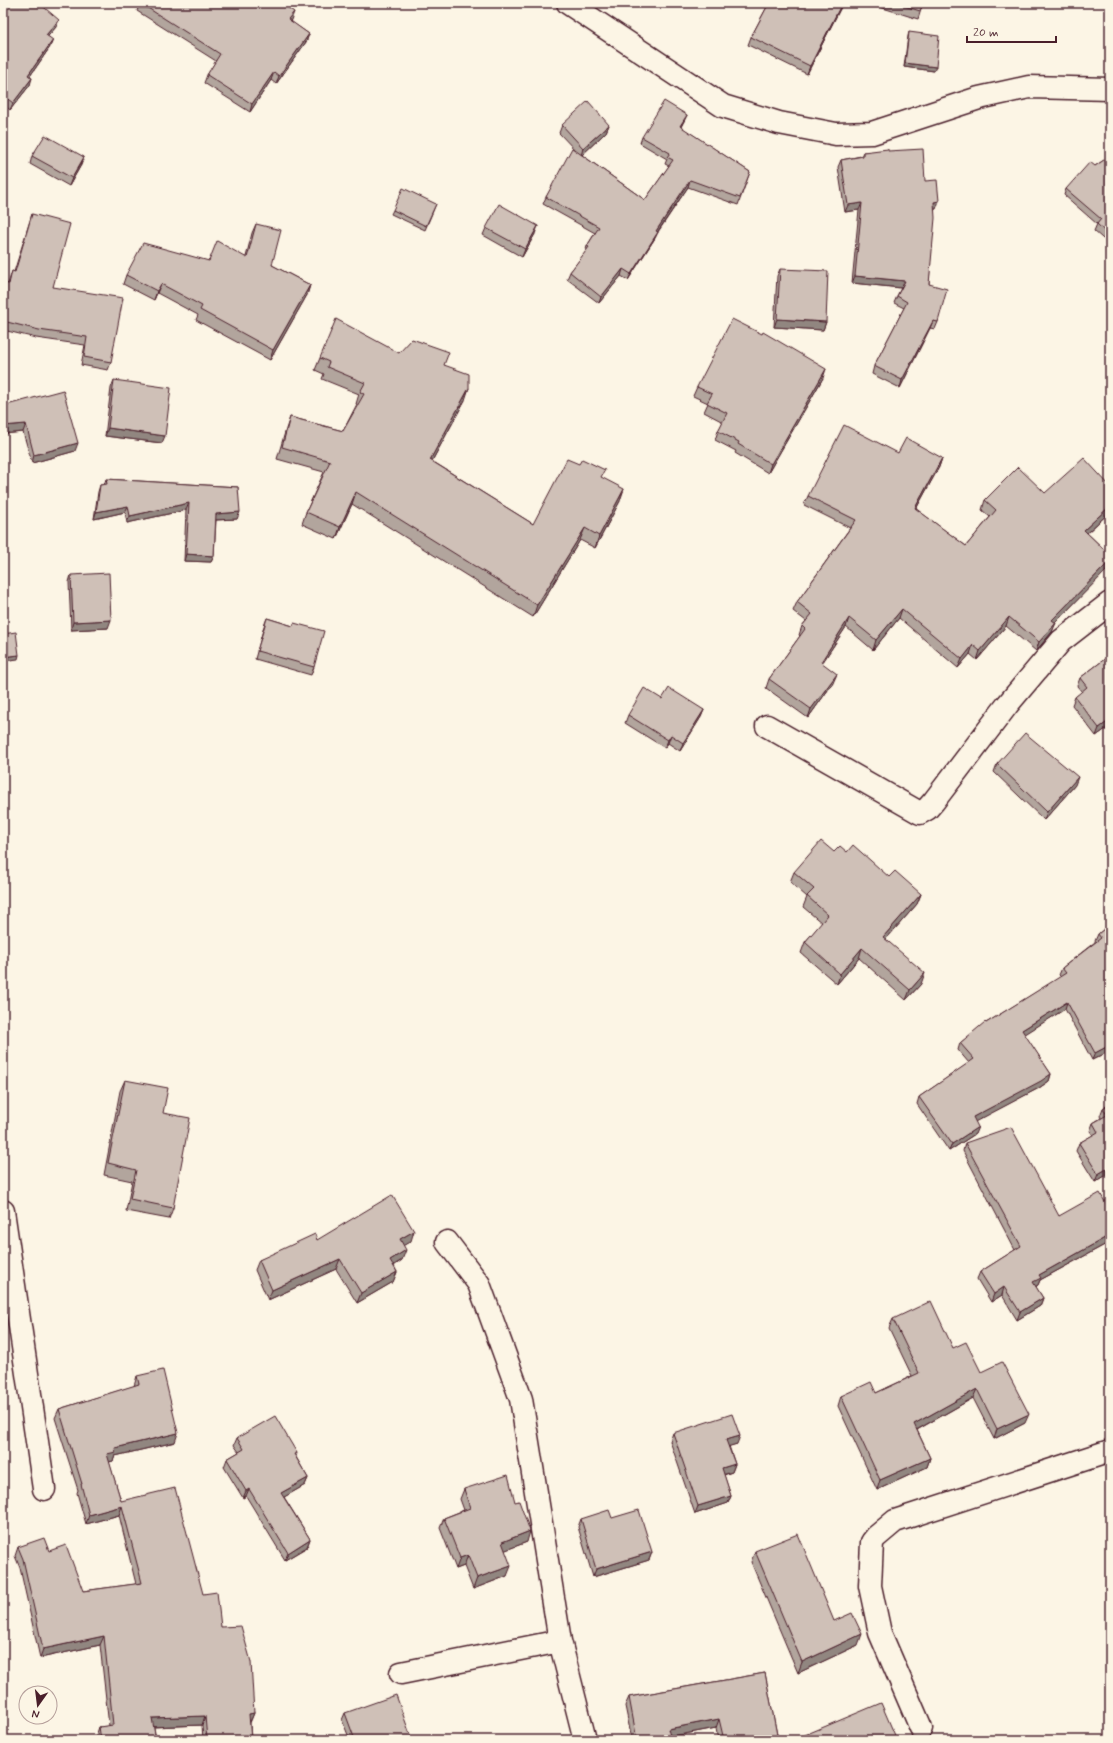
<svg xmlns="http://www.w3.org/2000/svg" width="1113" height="1743" viewBox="0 0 1113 1743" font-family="Mynerve,sans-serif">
<rect width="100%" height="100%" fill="#fcf5e5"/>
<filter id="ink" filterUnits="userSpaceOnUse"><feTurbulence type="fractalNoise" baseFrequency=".025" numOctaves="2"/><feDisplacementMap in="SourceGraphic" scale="8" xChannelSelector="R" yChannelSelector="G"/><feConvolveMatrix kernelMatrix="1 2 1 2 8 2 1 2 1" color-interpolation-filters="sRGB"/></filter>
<g filter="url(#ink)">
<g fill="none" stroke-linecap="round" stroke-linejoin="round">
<g stroke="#4a1f2b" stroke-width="25">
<path id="minor" d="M568 3 723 106 779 123 836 134 872 133 979 98 1029 87 1110 89
M767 726 920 813 927 809 934 801 1008 704 1061 641 1110 603
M3 1211 44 1489
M447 1242 479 1284 521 1399 560 1641
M401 1673 560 1641 585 1740
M921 1728 880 1633 870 1586 872 1542 876 1537 895 1521 1110 1451"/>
</g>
<use href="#minor" stroke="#fcf5e5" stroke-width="22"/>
</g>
<path fill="#b2a59d" stroke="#4a1f2b" d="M3 3 56 27 48 36 50 47 30 76V85L10 110 3 104Z
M140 3 254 6 291 20 290 21 309 34 306 42 276 84 271 80 250 112 204 83 207 75 216 61 137 11Z
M624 3H631L629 6Z
M769 3H843L807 74 748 45 751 37Z
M867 3H923L918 19Z
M909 32 934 71 904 67 908 36Z
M687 115 681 127 750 172 738 205 688 187 658 232 655 238 628 280 621 276 599 303 567 279 570 272 585 253 587 246 595 233 543 204 546 197 575 150 559 133 562 125H609L606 132 582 155 645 200 669 166 665 164 667 159 640 143 642 137Z
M888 151 925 181 936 209H934L929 284 938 322 935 329 930 328 900 388 872 374 874 366 904 308 894 303 897 296 901 288 852 283 859 210 845 212 838 167 841 160 861 156 863 152Z
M32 156 84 157 81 165 69 186 30 164Z
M1110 156V245L1094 231 1097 224 1064 195 1066 189 1095 166Z
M436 204 425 230 391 214 393 210Z
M32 214 53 287 111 362 108 370 81 365 85 345 36 338 3 330V283L8 284 12 271 14 272Z
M256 224 272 265 310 285 307 295 270 360 196 320 198 315 157 293 154 300 123 284 126 275 209 261 246 257 252 233Z
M486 228 535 234 522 257 483 235Z
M780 269 826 322 823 330 774 327 777 276Z
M399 353 444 365 465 400 432 461 533 524 602 478 620 501 595 548 580 540 533 617 352 504 336 539 302 524 306 512 324 472 277 459 286 429 290 417 343 431 357 404H356L359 394 322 379 324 374 315 370 320 358Z
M823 378 768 473 735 453 736 451 715 440 718 431 723 422 704 412 708 403 693 396 697 387Z
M114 380 162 443 105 436 111 388Z
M3 406 75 451 32 463 23 432 3 434Z
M898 453 942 458 939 467 916 509 966 546 990 517 982 510 985 500 1110 486V512L1087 533 1110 555V566L1055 623 1052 632 1036 651 1006 626 977 660 970 654 958 668 899 618 873 650 846 627 822 663 833 683 808 718 766 688 769 679 800 636 799 635 802 626 806 621 793 611 797 602 850 528 804 505 808 496Z
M106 479 238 487 237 519 216 520 214 556 211 562 184 561 186 510 127 523 125 512 94 519 98 492 100 485H104Z
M71 575 108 628 71 630 69 582Z
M267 618 293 626 314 667 311 675 255 659 264 626Z
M1110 655V726L1096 736 1072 705 1075 697 1082 692 1077 686 1080 678Z
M662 699 704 710 701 717 680 751 668 743 665 748 625 723 628 715Z
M997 764 1075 785 1044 820 994 772Z
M834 852H847L889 877 921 894 917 904 886 939 921 984 906 1000 859 958 837 984 801 953 805 942 822 923 803 907 807 897 790 882 794 872Z
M1110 924V1051L1092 1060 1065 1009 1024 1034 1051 1074 1049 1081 1039 1088 975 1121V1134L949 1151 917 1104 919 1097 969 1063 958 1050 960 1043 986 1023 1061 977 1059 975 1062 968 1095 942V941L1098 934Z
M125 1080 163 1113 173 1208 169 1219 126 1211 132 1181 104 1175 120 1091Z
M1110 1104V1173L1095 1182 1076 1151 1079 1143 1093 1135 1090 1131 1093 1123 1101 1118 1100 1116 1103 1108Z
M965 1143 1059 1216 1110 1211V1242L1040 1280 1038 1285 1036 1287 1043 1298 1040 1306 1017 1320 1002 1295 991 1302 977 1279 980 1272 1015 1250 963 1151Z
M317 1240 411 1241 403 1245 402 1260 394 1266 397 1272 393 1282 357 1303 336 1269 268 1300 255 1270 259 1260Z
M893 1319 953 1348 981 1372 1025 1423 994 1439 973 1398 917 1430 930 1458 927 1467 877 1490 838 1406 841 1396 876 1393 912 1376 889 1328Z
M137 1376 175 1442 115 1456 113 1461 109 1462 121 1501 203 1594 221 1627 254 1713 250 1723 251 1740H203L202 1725 154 1727 156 1740H96V1736L99 1727 109 1726 100 1645 40 1658 20 1568 15 1556 18 1547 49 1551 83 1591 136 1584 119 1515 86 1524 77 1493 78 1490 55 1418 59 1409 134 1386Z
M673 1433 737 1444 729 1446 735 1464 732 1472 724 1475 731 1496 728 1503 695 1514 670 1441Z
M237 1438 297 1453 296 1457 308 1478 305 1485 284 1497 310 1539 307 1547 285 1560 246 1496 243 1498 224 1467 227 1459 239 1452 234 1445Z
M464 1489 527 1542 505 1550 507 1576 473 1589 464 1566 456 1569 440 1528 444 1518 464 1510 460 1499Z
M581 1519 652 1552 649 1560 593 1577 578 1527Z
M755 1551 834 1621 858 1645 798 1673 751 1562Z
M765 1673 778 1740H718L716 1728 669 1737 668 1740H632L625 1706 629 1697Z
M345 1713 412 1740H350L342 1720Z"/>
<path fill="#918680" stroke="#4a1f2b" d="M842 3H843L807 74 810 66Z
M294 12 291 20 286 27 288 19Z
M59 20 56 27 43 42 46 35Z
M309 34 306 42 276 84 279 76Z
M53 40 50 47 26 82 28 75Z
M905 63 936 67 934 71 904 67Z
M274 72 271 80 250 112 252 104Z
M32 78 30 85 10 110 13 103Z
M687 115 684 121 677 133 680 126Z
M609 125 606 132 581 156 583 148Z
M84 157 81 165 69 186 72 178Z
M690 180 688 187 654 237 656 231Z
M939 201 936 209H931L934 202Z
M862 203 859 210 845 212 848 205Z
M538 226 535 234 522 257 525 249Z
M658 232 655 238 628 280 631 274Z
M623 269 621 276 599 303 601 297Z
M855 276 905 281 902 288 852 283Z
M161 284 157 293 154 300 157 291Z
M310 285 307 295 270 360 273 350Z
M777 319 826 322 823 330 774 327Z
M933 321 930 328 900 388 902 380Z
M826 369 823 378 768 473 771 464Z
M469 388 465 400 426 472 430 460Z
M26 424 23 432 3 434V426Z
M108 428 165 436 162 443 105 436Z
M78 443 75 451 32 463 34 455Z
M942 458 939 467 911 518 915 508Z
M624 489 620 501 595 548 599 536Z
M356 492 352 504 336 539 340 527Z
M189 503 186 510 127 523 130 516Z
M128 506 125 512 94 519 96 512Z
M1110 506V512L1080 539 1084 530Z
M240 512 237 519 214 520 216 514Z
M585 528 580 540 533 617 537 605Z
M186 554 214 556 211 562 184 561Z
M1110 561V567L1049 629 1052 620Z
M902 609 899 618 873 650 876 640Z
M1009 617 1006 626 977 660 980 651Z
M849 618 846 627 817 671 821 662Z
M111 620 108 628 71 630 73 622Z
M1056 623 1052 632 1036 651 1039 642Z
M973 645 970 654 958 668 962 659Z
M19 655 18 659 3 661V657Z
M837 674 833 683 808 718 811 709Z
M704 710 701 717 680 751 683 743Z
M1110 720V726L1096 736 1099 728Z
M671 735 668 743 665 748 668 740Z
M1078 777 1075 785 1044 820 1047 812Z
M921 894 917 904 879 947 883 937Z
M862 948 859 958 837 984 840 974Z
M925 973 921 984 906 1000 910 990Z
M1067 1002 1065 1009 1019 1038 1022 1030Z
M1110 1045V1051L1092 1060 1095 1053Z
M1051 1074 1049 1081 1039 1088 971 1124 973 1117Z
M978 1127 975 1134 949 1151 952 1144Z
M1110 1167V1173L1095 1182 1098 1174Z
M414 1231 411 1241 396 1250 400 1239Z
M1110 1235V1242L1040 1280 1038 1285 1030 1290 1033 1282 1039 1275Z
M406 1250 402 1260 386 1270 390 1260Z
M340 1259 336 1269 268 1300 272 1290Z
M397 1272 393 1282 357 1303 361 1293Z
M1004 1287 1002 1295 991 1302 994 1294Z
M1043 1298 1040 1306 1017 1320 1020 1312Z
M6 1357 3 1365V1358Z
M977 1389 973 1398 911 1433 914 1424Z
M1029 1414 1025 1423 994 1439 997 1429Z
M178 1433 175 1442 115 1456 113 1461 104 1463 107 1454 115 1448Z
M740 1436 737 1444 724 1448 726 1440Z
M930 1458 927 1467 877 1490 880 1480Z
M735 1464 732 1472 719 1476 722 1468Z
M308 1478 305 1485 279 1500 281 1493Z
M249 1489 246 1496 243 1498 246 1491Z
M731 1496 728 1503 695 1514 698 1506Z
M122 1506 119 1515 86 1524 89 1515Z
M530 1531 527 1542 498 1553 502 1542Z
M310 1539 307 1547 285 1560 288 1553Z
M652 1552 649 1560 593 1577 596 1569Z
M468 1555 464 1566 456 1569 460 1558Z
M511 1566 507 1576 473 1589 477 1578Z
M862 1634 858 1645 798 1673 802 1662Z
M104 1636 100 1645 40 1658 43 1649Z
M254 1713 250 1722 246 1723 249 1714Z
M205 1716 202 1725 148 1727 152 1718Z
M719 1719 716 1728 669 1737 668 1740H646L668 1729Z"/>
<path fill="#cfc0b7" stroke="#4a1f2b" d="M3 3H39L59 20 46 35 53 40 28 75 32 78 13 103 3 95Z
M140 3H250L254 6 256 3H282L294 12 288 19 309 34 279 76 274 72 252 104 207 75 220 54Z
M769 3H842L810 66 751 37Z
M895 3H923L920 11Z
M909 32 939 36 936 67 905 63Z
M588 101 609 125 583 148 562 125Z
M664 101 687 115 680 126 750 172 740 198 690 180 656 231 658 232 631 274 623 269 601 297 570 272 589 247 587 246 599 227 546 197 572 148 645 200 673 160 667 157 670 153 642 137Z
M45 135 84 157 72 178 32 156Z
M888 149V151L923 149 925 181 937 180 939 201 934 202 935 218 929 284 947 289 938 322 933 321 902 380 874 366 907 302 897 296 905 281 855 276 862 203 848 205 841 160 863 156V152Z
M1110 156V236L1097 224 1101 219 1066 189 1090 162 1095 166Z
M403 188 436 204 426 226 393 210Z
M499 204 538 226 525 249 486 228Z
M32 214 70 224 53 287 123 298 111 362 84 357 87 337 39 330 3 321V283L9 284 12 271 15 272Z
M256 224 281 230 272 265 310 285 273 350 200 310 202 306 161 284 157 291 126 275 143 243 209 261 217 241 247 258Z
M780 269 828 271 826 322 777 319Z
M336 319 399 353 412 339 449 352 444 365 469 374V388L430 460 533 524 567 459 579 464 582 459 605 470 601 477 624 489 599 536 585 528 537 605 356 492 340 527 306 512 330 461 282 447 290 417 343 431 364 394 360 392 365 383 327 367 329 362 320 358Z
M732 319 762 334 763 332 826 369 771 464 738 444 739 442 718 431 727 413 707 403 712 394 697 387Z
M114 380 171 388 165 436 108 428Z
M63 390 78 443 34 455 26 424 3 426V406Z
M844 425 898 453 906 438 942 458 915 508 966 546 996 510 985 500 1018 467 1045 493 1084 458 1110 486V506L1084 530 1110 555V561L1052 620 1056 623 1039 642 1009 617 980 651 973 645 962 659 902 609 876 640 849 618 821 662 837 674 811 709 769 679 805 629 802 626 812 614 797 602 856 520 808 496Z
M106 479 238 487 240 512 216 514 214 556 186 554 189 503 130 516 128 506 96 512 100 485 107 484Z
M109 573 111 620 73 622 71 575Z
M267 618 293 626 294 623 324 631 314 667 257 651Z
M16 632 19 655 3 657V634Z
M1110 655V720L1099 728 1075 697 1087 687 1080 678Z
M644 688 662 699 669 688 704 710 683 743 671 735 668 740 628 715Z
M1025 733 1078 777 1047 812 997 764Z
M821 841 834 852 840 846 847 852 853 845 889 877 895 871 921 894 883 937 925 973 910 990 862 948 840 974 805 942 828 915 807 896 814 889 794 872Z
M1110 924V1045L1095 1053 1067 1002 1022 1030 1051 1074 1041 1081 973 1117 978 1127 952 1144 919 1097 974 1059 960 1043 985 1022 986 1023 1066 973 1062 968 1101 938 1098 934Z
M125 1080 168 1088 163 1113 190 1118 173 1208 130 1199 136 1170 108 1163Z
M1110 1104V1167L1098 1174 1079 1143 1098 1132 1093 1123 1107 1115 1103 1108Z
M1011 1127 1059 1216 1100 1193 1110 1211V1235L1039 1275 1041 1278 1033 1282 1043 1298 1020 1312 1004 1287 994 1294 980 1272 1021 1246 965 1143Z
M392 1195 414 1231 400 1239 406 1250 390 1260 397 1272 361 1293 340 1259 272 1290 259 1260 315 1234 317 1240Z
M931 1301 953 1348 966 1342 981 1372 1002 1362 1029 1414 997 1429 977 1389 914 1424 930 1458 880 1480 841 1396 871 1382 876 1393 919 1373 893 1319Z
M3 1339 6 1357 3 1358Z
M163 1370 178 1433 115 1448 116 1452 107 1454 121 1501 175 1488 203 1594 217 1592 221 1627 241 1626 251 1662 254 1713 249 1714 251 1740H207L205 1716 152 1718 156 1740H101L99 1727 113 1725 104 1636 43 1649 23 1559 18 1547 44 1538 49 1551 66 1545 83 1591 142 1583 122 1506 89 1515 81 1484H82L59 1409 139 1384 137 1376Z
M732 1414 740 1436 726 1440 735 1464 722 1468 731 1496 698 1506 673 1433Z
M275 1416 297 1453 294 1454 308 1478 281 1493 310 1539 288 1553 249 1489 246 1491 227 1459 244 1449 237 1438Z
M508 1475 515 1502 519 1501 530 1531 502 1542 511 1566 477 1578 468 1555 460 1558 444 1518 470 1508 464 1489Z
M609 1510 612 1518 639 1510 652 1552 596 1569 581 1519Z
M798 1534 834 1621 852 1613 862 1634 802 1662 755 1551Z
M765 1673 778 1740H724L719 1719 668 1729 670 1736 646 1740H637L629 1697Z
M396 1695 412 1740H355L345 1713Z
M881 1703 897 1740H793Z"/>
</g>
<rect width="1113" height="1743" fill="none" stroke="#fcf5e5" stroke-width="16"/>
<rect x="8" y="8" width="1097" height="1727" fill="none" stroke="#4a1f2b" stroke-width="1.5" filter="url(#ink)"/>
<g transform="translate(38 1705) rotate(194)"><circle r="19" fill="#fcf5e5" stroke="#b59f9b"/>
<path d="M0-3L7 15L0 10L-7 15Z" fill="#4a1f2b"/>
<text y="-6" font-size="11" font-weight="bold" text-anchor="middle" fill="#4a1f2b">N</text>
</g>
<path d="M967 36v6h89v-6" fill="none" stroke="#4a1f2b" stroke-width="2"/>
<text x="973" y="36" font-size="12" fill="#4a1f2b" stroke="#fcf5e5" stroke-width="3" paint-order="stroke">20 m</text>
</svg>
